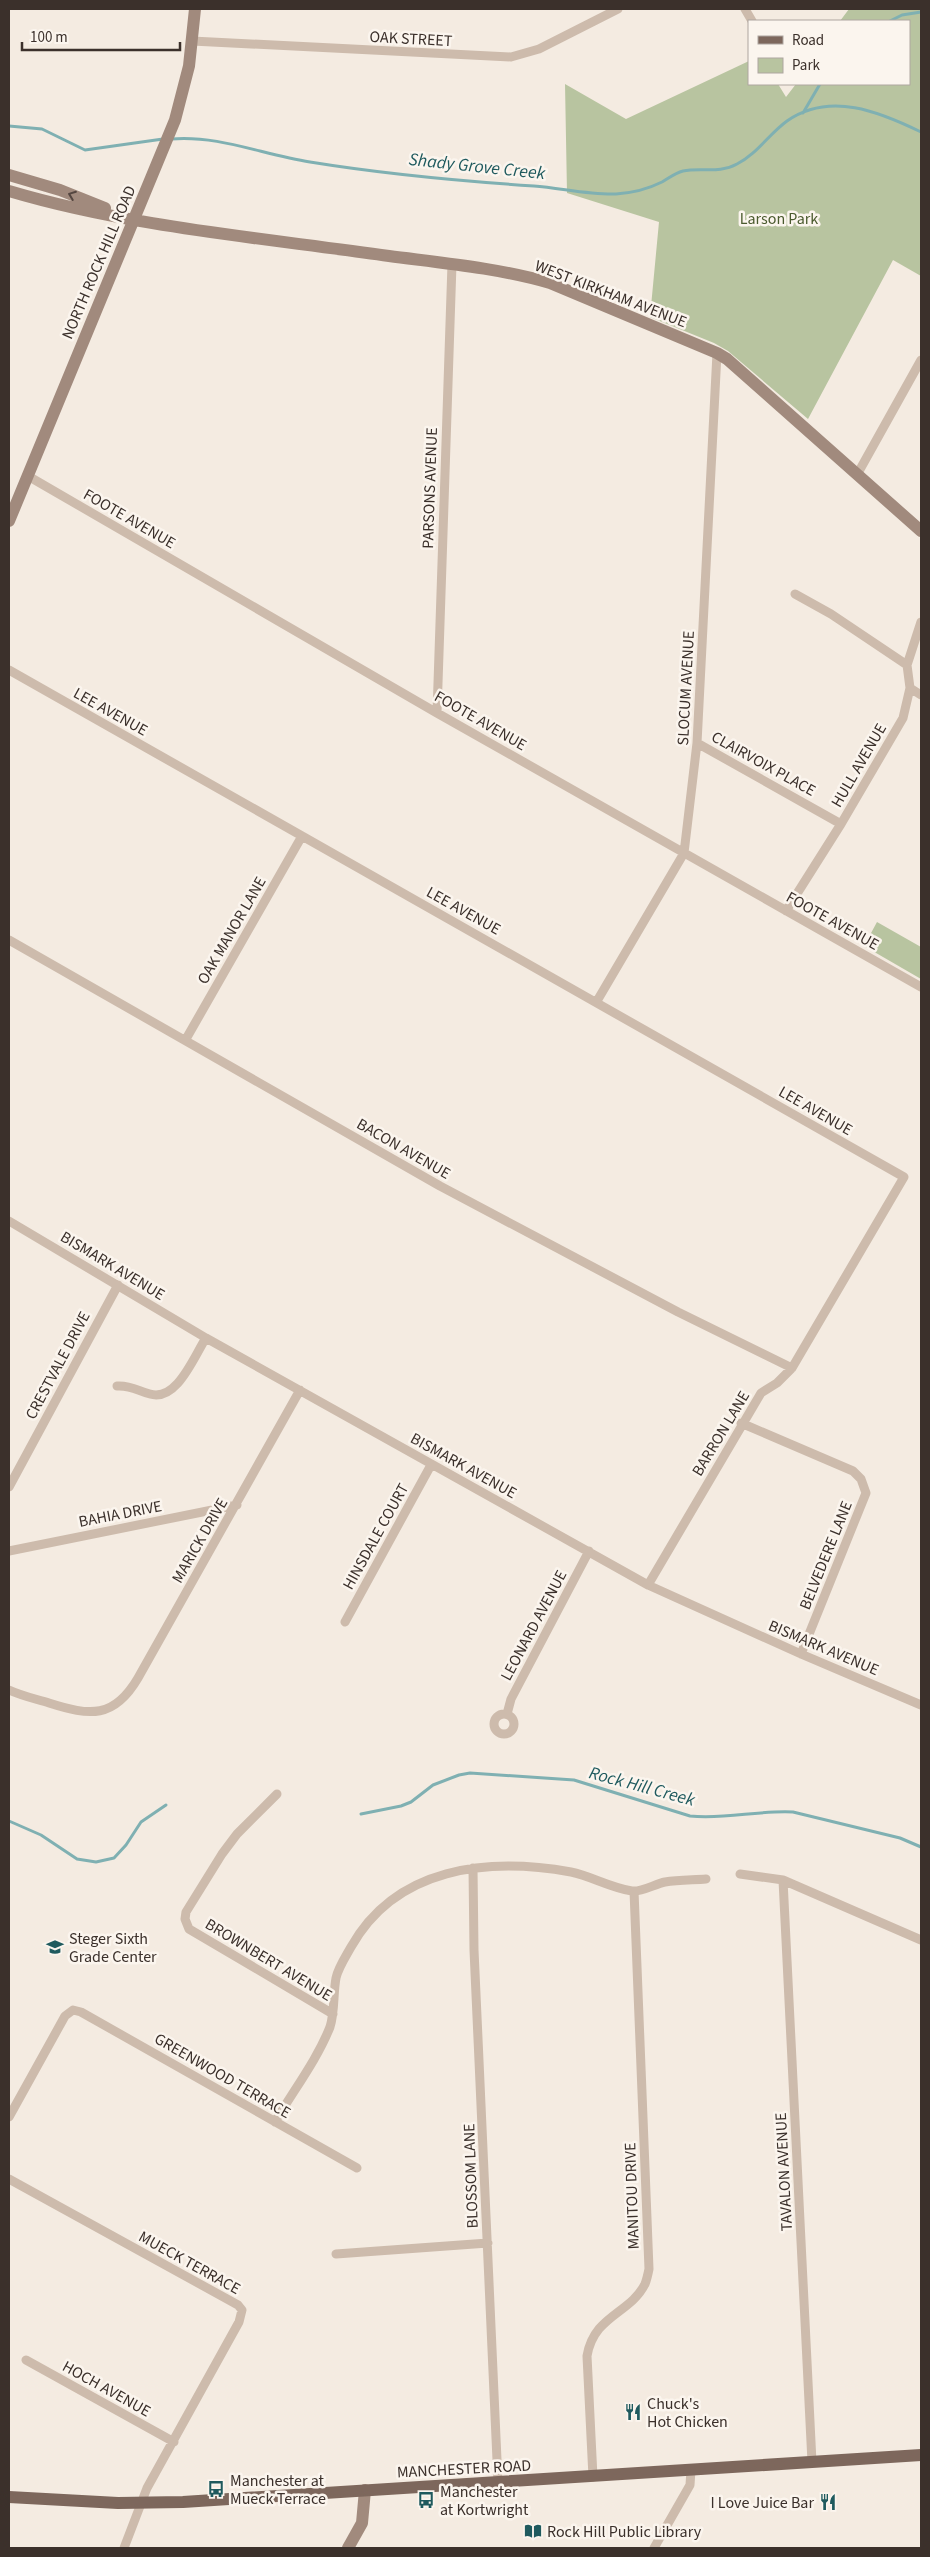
<svg xmlns="http://www.w3.org/2000/svg" width="930" height="2557" viewBox="0 0 930 2557" font-family="'Source Sans 3',sans-serif">
<rect width="100%" height="100%" fill="#f4ebe1"/>
<path fill="#b8c4a0" d="M849 9H921V276L893 260 808 419 728 351 714 343 650 317 659 222 567 193 565 84 626 119 749 61V84H778L786 97 796 84H909V21H840Z
M877 922 921 947V979L864 946Z"/>
<g fill="none" stroke-linecap="round" stroke-linejoin="round">
<path stroke="#7fb0b2" stroke-width="3" d="M890 21 902 15 921 12
M803 113 820 84
M9 126 42 129 85 150 163 139
M171 139C220 135 263 155 310 162 384 174 459 181 534 186 561 188 589 195 616 194 631 193 648 189 662 182 669 178 675 173 683 171 701 167 719 174 737 164 757 154 769 134 787 121 830 91 880 112 921 132
M361 1814 401 1806 411 1802 433 1785 459 1775 470 1773 574 1780 690 1816C724 1820 758 1810 793 1812L900 1838 921 1847
M9 1821 41 1835 77 1859 96 1862 114 1858 126 1845 141 1822 166 1805"/>
<path stroke="#cdbbac" stroke-width="9" d="M745 9 752 21
M192 41 511 57 539 49 618 9
M858 473 921 360
M28 476 437 713 921 987
M795 594 831 614 907 665
M9 670 904 1177 792 1368 777 1383 761 1393 648 1585
M910 688 921 695
M437 713 452 264
M697 743 841 824
M786 911 841 824 903 718 910 688 907 665 921 622
M9 940 440 1186 678 1312 792 1368
M597 1001 684 853 697 743 717 353
M186 1039 302 836
M9 1221 206 1338 648 1585 801 1654 921 1705
M117 1386C131 1385 138 1391 150 1394 177 1402 194 1356 206 1338
M741 1423 853 1471 861 1479 866 1493 801 1654
M9 1487 118 1285
M9 1551 237 1505
M345 1622 431 1465
M9 1690C22 1696 36 1699 49 1703 90 1716 114 1719 138 1678L300 1390
M494 1724a10 10 0 1 1 20 0a10 10 0 1 1-20 0Z
M507 1714 511 1699 589 1551
M277 1794 237 1834 222 1854 186 1912 185 1919 189 1929 333 2014
M473 1868 474 1950 498 2482
M740 1874 783 1880 921 1940
M783 1880 812 2462
M9 2117 65 2016 73 2010 81 2012 357 2168
M275 2122C293 2091 317 2060 330 2027 335 2011 333 1994 336 1978 338 1968 346 1956 351 1947 396 1867 487 1857 571 1872 591 1876 611 1888 632 1891 642 1892 655 1884 665 1882 678 1880 693 1880 706 1879
M9 2179 238 2305 242 2310 239 2322 147 2488 124 2548
M336 2254 488 2243
M26 2360 174 2442
M593 2477 587 2356C594 2315 630 2314 645 2284 647 2279 648 2274 649 2269L634 1891
M654 2548 690 2485 691 2470"/>
<path stroke="#a18a7d" stroke-width="12" d="M9 175 60 190 105 208
M9 191C130 227 264 238 389 256 443 263 498 268 550 283L717 353 727 359 921 531
M9 521 175 120 189 66 195 9
M348 2548 362 2523 365 2490"/>
<path stroke="#7d675c" stroke-width="12" d="M9 2497 118 2503 183 2502 921 2455"/>
</g>
<defs><path id="oneway-chevron" d="M-2-3.5L2.5 0L-2 3.5" fill="none" stroke-width="1.6" stroke-linecap="round" stroke-linejoin="round" transform="scale(1.25)"/></defs>
<use stroke="#544640" href="#oneway-chevron" transform="translate(72 195) rotate(-159)"/>
<defs>
<g id="school-bare" transform="scale(1.35)"><path d="M0-5L7-2L0 1L-7-2ZM-4 1L0 2.5L4 1V4Q0 6-4 4Z" fill="#1f5a5e" stroke="#fbf5ee" stroke-width="2.5" paint-order="stroke"/></g>
<g id="restaurant-bare" transform="scale(1.35)"><path d="M-5-6h1v4h1v-4h1v4h1v-4h1v5L-1.5 .5V6h-2V.5L-5-1ZM5-6V6H3V1.5H1.5Q1.5-4 5-6Z" fill="#1f5a5e" stroke="#fbf5ee" stroke-width="2.5" paint-order="stroke"/></g>
<g id="bus-bare" transform="scale(1.35)"><path d="M-5-6H5V4H4V6H2V4H-2V6H-4V4H-5ZM-3.5-4V0h7V-4ZM-3.5 1.2v1.5H-2V1.2ZM2 1.2v1.5H3.5V1.2Z" fill="#1f5a5e" stroke="#fbf5ee" stroke-width="2.5" paint-order="stroke"/></g>
<g id="library-bare" transform="scale(1.35)"><path d="M-6-4Q-3-5.5-.7-3.5V5Q-3 3-6 4ZM6-4Q3-5.5 .7-3.5V5Q3 3 6 4Z" fill="#1f5a5e" stroke="#fbf5ee" stroke-width="2.5" paint-order="stroke"/></g>
</defs>
<g fill-rule="evenodd">
<use href="#school-bare" x="55" y="1947"/>
<use href="#restaurant-bare" x="633" y="2412"/>
<use href="#bus-bare" x="216" y="2489"/>
<use href="#bus-bare" x="426" y="2500"/>
<use href="#restaurant-bare" x="828" y="2502"/>
<use href="#library-bare" x="533" y="2531"/>
</g>
<g text-anchor="middle" stroke-width="5" stroke-linejoin="round" paint-order="stroke">
<g font-size="16" fill="#3b302b" stroke="#fbf5ee">
<text transform="translate(411 38) rotate(3)" y="6">OAK STREET</text>
<text transform="translate(98 262) rotate(-67)" y="6">NORTH ROCK HILL ROAD</text>
<text transform="translate(611 293) rotate(21)" y="6">WEST KIRKHAM AVENUE</text>
<text transform="translate(429 488) rotate(-88)" y="6">PARSONS AVENUE</text>
<text transform="translate(130 518) rotate(30)" y="6">FOOTE AVENUE</text>
<text transform="translate(685 688) rotate(-87)" y="6">SLOCUM AVENUE</text>
<text transform="translate(111 711) rotate(29)" y="6">LEE AVENUE</text>
<text transform="translate(481 720) rotate(30)" y="6">FOOTE AVENUE</text>
<text transform="translate(764 763) rotate(29)" y="6">CLAIRVOIX PLACE</text>
<text transform="translate(858 765) rotate(-60)" y="6">HULL AVENUE</text>
<text transform="translate(464 910) rotate(29)" y="6">LEE AVENUE</text>
<text transform="translate(833 920) rotate(29)" y="6">FOOTE AVENUE</text>
<text transform="translate(231 930) rotate(-60)" y="6">OAK MANOR LANE</text>
<text transform="translate(816 1110) rotate(30)" y="6">LEE AVENUE</text>
<text transform="translate(404 1148) rotate(30)" y="6">BACON AVENUE</text>
<text transform="translate(113 1265) rotate(31)" y="6">BISMARK AVENUE</text>
<text transform="translate(57 1365) rotate(-62)" y="6">CRESTVALE DRIVE</text>
<text transform="translate(720 1433) rotate(-59)" y="6">BARRON LANE</text>
<text transform="translate(464 1465) rotate(29)" y="6">BISMARK AVENUE</text>
<text transform="translate(120 1513) rotate(-11)" y="6">BAHIA DRIVE</text>
<text transform="translate(375 1536) rotate(-61)" y="6">HINSDALE COURT</text>
<text transform="translate(199 1540) rotate(-60)" y="6">MARICK DRIVE</text>
<text transform="translate(825 1555) rotate(-68)" y="6">BELVEDERE LANE</text>
<text transform="translate(533 1625) rotate(-62)" y="6">LEONARD AVENUE</text>
<text transform="translate(824 1647) rotate(23)" y="6">BISMARK AVENUE</text>
<text transform="translate(269 1959) rotate(31)" y="6">BROWNBERT AVENUE</text>
<text transform="translate(223 2075) rotate(30)" y="6">GREENWOOD TERRACE</text>
<text transform="translate(783 2172) rotate(-93)" y="6">TAVALON AVENUE</text>
<text transform="translate(470 2176) rotate(-92)" y="6">BLOSSOM LANE</text>
<text transform="translate(631 2196) rotate(-92)" y="6">MANITOU DRIVE</text>
<text transform="translate(190 2262) rotate(29)" y="6">MUECK TERRACE</text>
<text transform="translate(107 2388) rotate(29)" y="6">HOCH AVENUE</text>
<text transform="translate(464 2468) rotate(-3)" y="6">MANCHESTER ROAD</text>
</g>
<g font-size="16" fill="#4a5a2e" stroke="#fbf5ee">
<text x="779" y="224">Larson Park</text>
</g>
<g font-size="16" fill="#3b302b" stroke="#fbf5ee" text-anchor="start">
<text x="69" y="1944">Steger Sixth<tspan x="69" dy="18">Grade Center</tspan></text>
<text x="647" y="2409">Chuck's<tspan x="647" dy="18">Hot Chicken</tspan></text>
<text x="230" y="2486">Manchester at<tspan x="230" dy="18">Mueck Terrace</tspan></text>
<text x="440" y="2497">Manchester<tspan x="440" dy="18">at Kortwright</tspan></text>
<text x="814" y="2508" text-anchor="end">I Love Juice Bar</text>
<text x="547" y="2537">Rock Hill Public Library</text>
</g>
<g font-size="18" font-style="italic" fill="#1f5a5e" stroke="#fbf5ee">
<text transform="translate(477 166) rotate(6)" y="6">Shady Grove Creek</text>
<text transform="translate(642 1786) rotate(15)" y="6">Rock Hill Creek</text>
</g>
</g>
<rect width="930" height="2557" fill="none" stroke="#3b302b" stroke-width="20"/>
<rect x="748" y="20" width="162" height="65" fill="#fbf5ee" stroke="#aea6a0"/>
<rect x="758" y="36" width="25" height="8" fill="#7d675c" stroke="#aea6a0"/>
<text x="792" y="45" font-size="15" fill="#3b302b">Road</text>
<rect x="758" y="58" width="25" height="15" fill="#b8c4a0" stroke="#aea6a0"/>
<text x="792" y="70" font-size="15" fill="#3b302b">Park</text>
<path d="M22 42v8h158v-8" fill="none" stroke="#3b302b" stroke-width="2.5"/>
<text x="30" y="42" font-size="15" fill="#3b302b" stroke="#fbf5ee" stroke-width="4" paint-order="stroke">100 m</text>
</svg>
